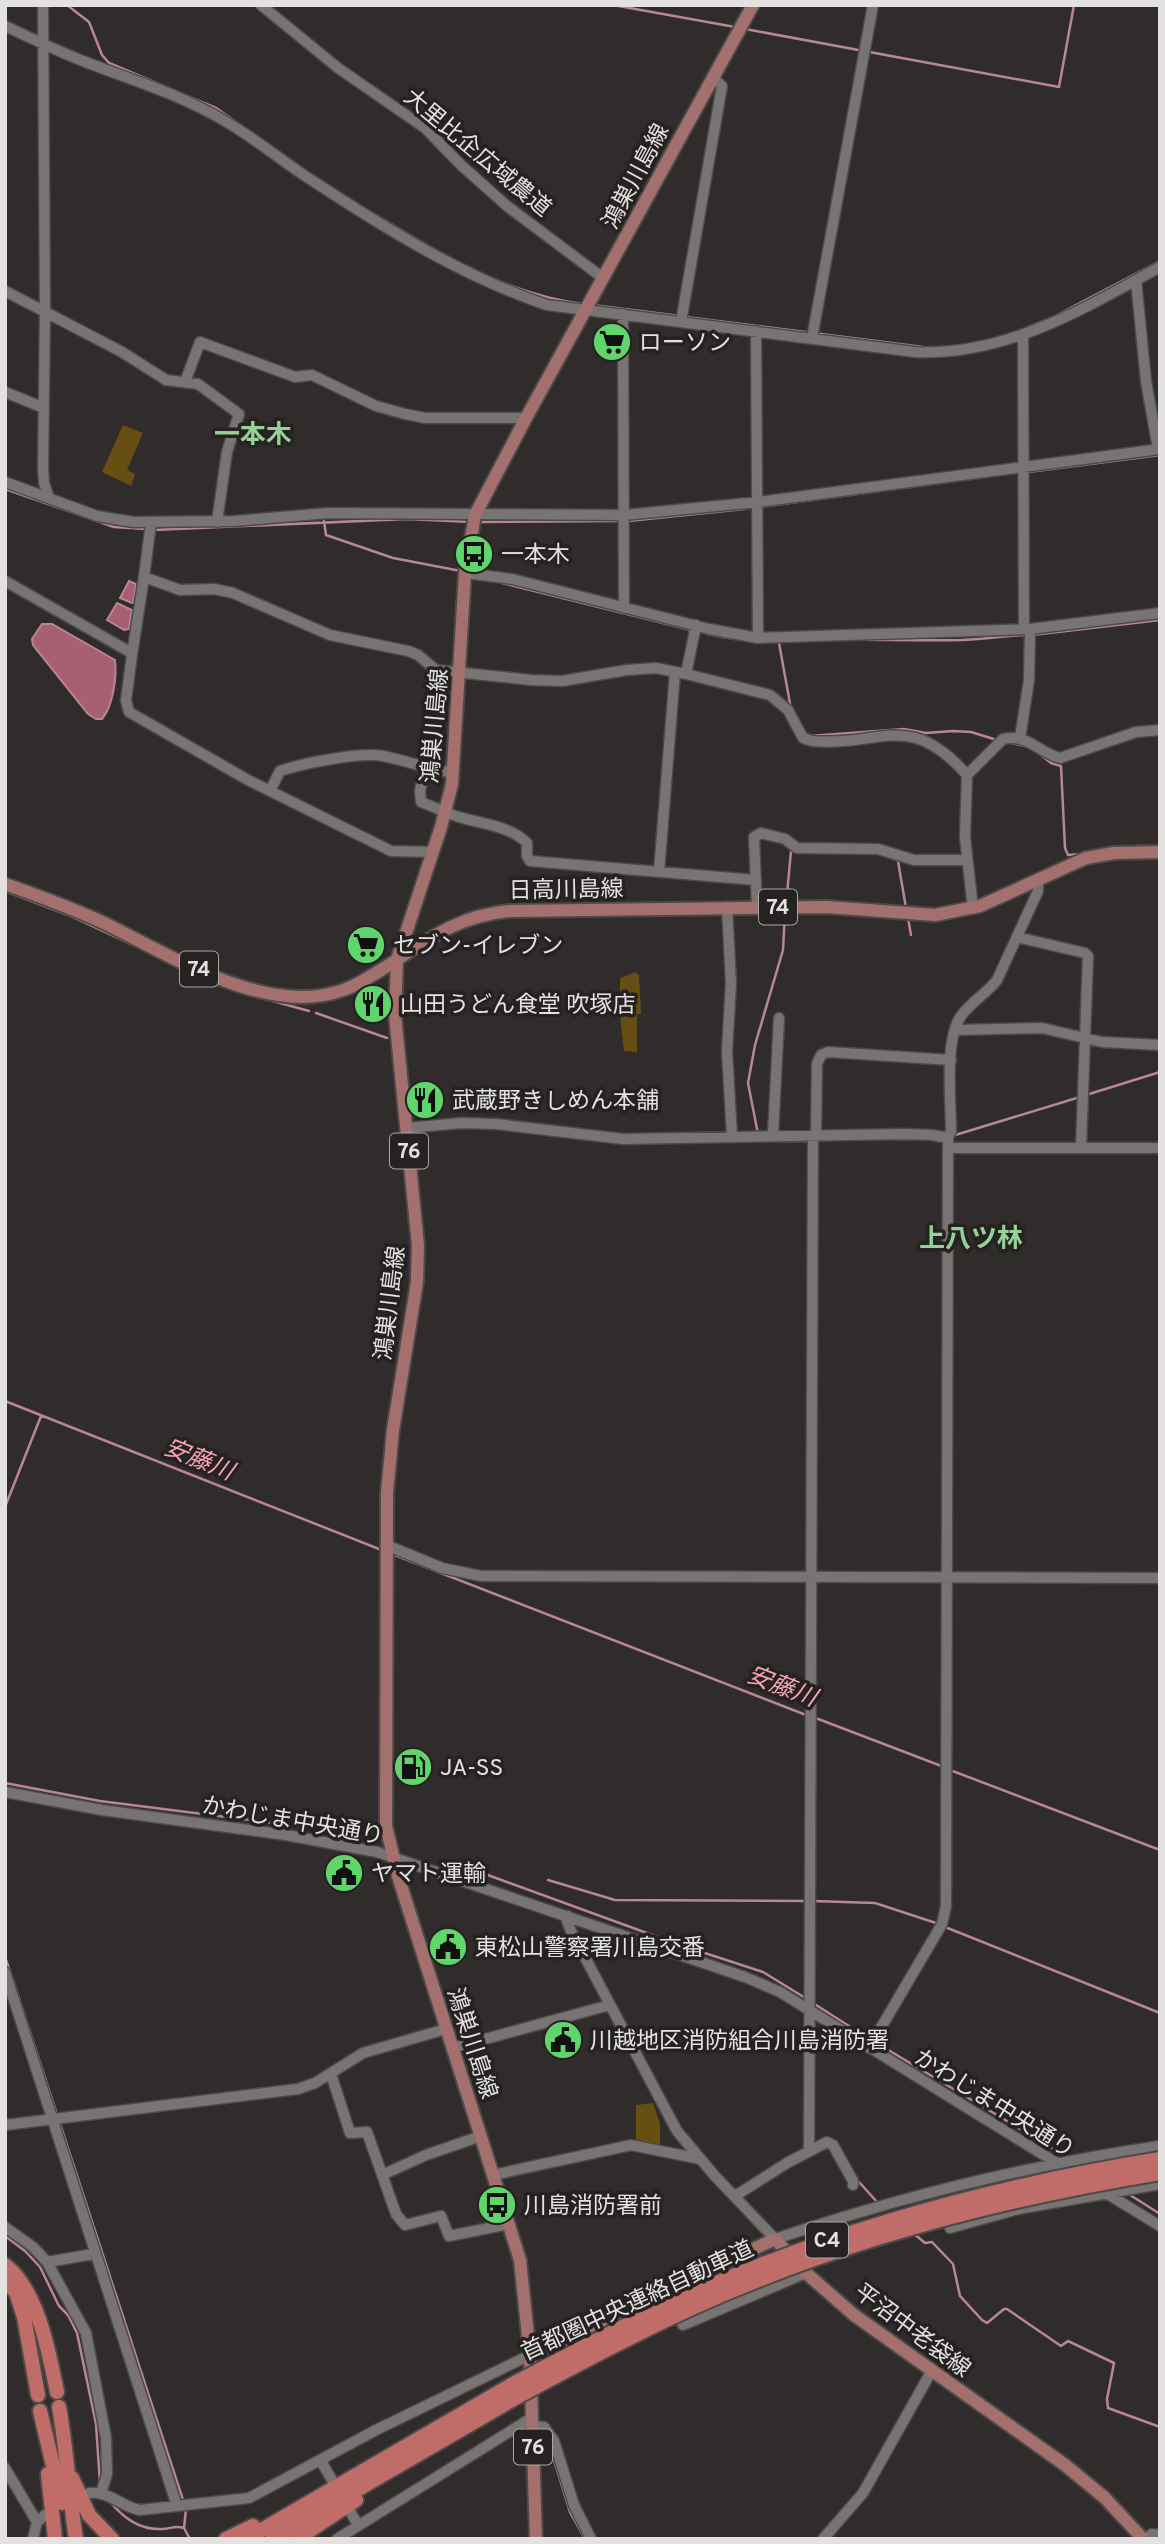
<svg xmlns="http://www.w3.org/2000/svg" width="1165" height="2544" viewBox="0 0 1165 2544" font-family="Overpass,'Noto Sans JP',sans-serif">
<rect width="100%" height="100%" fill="#2f2c2b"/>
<path fill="#674e13" d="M123 425 143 433 127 470 135 474 131 486 102 472Z
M636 972 639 976 641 1014H637V1052L624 1051 620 1015V978Z
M653 2103 660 2124V2147L636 2143V2105Z"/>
<path fill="#a75f73" stroke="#b98694" stroke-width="2" d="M129 581 136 584 134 601 132 603 120 598Z
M117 603 132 610 129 629 124 630 107 620Z
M42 624H52L115 660C117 677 113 706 102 719H96L88 714 33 645 32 639Z"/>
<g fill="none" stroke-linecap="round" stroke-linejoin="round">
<path stroke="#b98694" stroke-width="2.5" d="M67 5 89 22 102 55 109 63 216 108 239 124
M613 5 735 27
M745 29 1059 87 1074 5
M284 155 310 174
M339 193C415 237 493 293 583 304
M593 305 680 316
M1057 315 1160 261
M686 317 923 347
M1028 327 1051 318
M1028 472 1160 455
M5 489 114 527 146 529
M760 507 1021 472
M324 521 326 535 393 558 461 571
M628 521 754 508
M478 522 622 521
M153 530 407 519 471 522
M494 581 691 630
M708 634C750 644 783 642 826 640 871 639 916 641 961 640 983 639 1004 636 1025 635
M1032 635 1160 620
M779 643 791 709
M810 736 904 729 926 733 953 731 971 732 997 740
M1007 742 1025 746
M1037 752 1051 763 1061 766 1065 848 1068 855 1080 854
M1138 846H1156
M1096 850 1114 847
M817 853H870
M890 857 898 861 906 908
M5 891 71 916 144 950
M786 905 791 851 796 852
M908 918 911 935
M164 960 186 971
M258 997 309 1011
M316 1013 387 1038
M1086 1095 1160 1072
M758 1134 748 1083 755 1045 783 950 785 912
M952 1136 1080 1097
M585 1139 634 1144
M896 1139H911
M5 1401 379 1549
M5 1507 41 1416
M392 1554 806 1715
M813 1717 944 1767
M950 1770 1160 1850
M5 1783 100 1801 313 1828 367 1837
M485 1874 677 1944 763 1972 807 1999
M548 1880 615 1900 806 1901
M813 1901 875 1903 939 1924
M945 1927 1160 2013
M5 1957 11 1974
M13 1980 184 2503
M813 2003 869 2039
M875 2042 1067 2157
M855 2183 859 2182 878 2203
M1127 2193 1160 2214
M912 2232 925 2243 932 2242 953 2264 960 2296 982 2320 987 2323 1004 2309H1007L1061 2346 1068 2341 1114 2363 1107 2399 1108 2408 1160 2427
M5 2236 25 2251 40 2267 59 2306 68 2315 77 2333 96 2424 100 2484
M548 2441 570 2512 585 2539
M110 2502C124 2518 139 2530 162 2529 171 2529 174 2525 184 2528
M186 2509 184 2528 190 2539"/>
<g stroke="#4c4a49" stroke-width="13">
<path id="minor" d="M43 5 45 310 43 468 44 483 49 498
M261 5 338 68 425 128 461 165 507 206 603 278
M5 26C29 37 53 49 78 59 128 79 178 93 225 121 256 139 283 162 313 181 386 229 464 277 547 305L915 352C1006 356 1083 309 1160 267
M1136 280 1146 381 1158 449
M5 291 122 352 166 380 198 384 239 414 227 452 217 522
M623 314 624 608
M681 322 722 86 712 77
M756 331 758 638
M1023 335 1024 629
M812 338 873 5
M185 382 200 342 295 377 312 375 376 406 405 414 425 418H526
M5 392 44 408
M5 482 97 516 133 522 235 521 328 513 624 515 758 502 1160 449
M151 523 144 577 180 590 214 589 233 593 330 635 408 651 418 655 436 670 531 680 562 681 627 670 656 668 686 674 770 695 788 710 803 738 812 741C882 747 909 709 967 775L965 837 973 909
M465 573 512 579 709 629 758 638 1030 629 1160 613
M5 581 130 652 132 655 126 700 129 712 248 780 391 851 433 852
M132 655 144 577
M686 674 696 625
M1020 738 1029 680 1030 629
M425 769 420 791 421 802C432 806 442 811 453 815 477 824 508 824 527 843V856L530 861 756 880
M967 775 1003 739C1027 733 1039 753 1060 758L1136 732 1160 730
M270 791 280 771C304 763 359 752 383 756 407 761 429 769 453 773
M659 872 675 672
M727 907 731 983 727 1051 732 1136
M757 907 754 837 761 833 785 839 797 848 878 849 914 860H967
M1017 937 1085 953 1088 956 1081 1148
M955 1030 1042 1028 1102 1042 1160 1045
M407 1128 461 1123 496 1124 623 1139 904 1134 932 1135 948 1138 946 1906 942 1924 869 2048
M773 1135 779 1018
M816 1135 817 1064 821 1055 828 1052 951 1060
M948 1138 951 1131C951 1101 944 1040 961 1016 971 1002 987 993 997 980L1038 891V879
M949 1148H1160
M386 1545 442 1568 481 1576 1160 1578
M5 1792 102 1810 286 1835 377 1852 745 1977 780 1992 1076 2175
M568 1916 567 1921 571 1931 677 2131 714 2175 775 2239C900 2197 1029 2165 1160 2146
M5 1972 177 2506
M452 2048 610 2005
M331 2074 350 2133 367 2132 396 2214 405 2225 441 2216 449 2236 510 2224
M5 2125 298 2089 315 2083 363 2053 446 2029
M809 2151 813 1135
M382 2175 426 2155 481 2136
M493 2175 631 2145 700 2159
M1091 2184 1160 2226
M735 2196 787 2163 827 2142 833 2145 853 2181V2185
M947 2212 950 2228 1018 2209 1160 2184
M5 2227 33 2247 47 2262 86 2333 106 2438 107 2474 101 2493
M47 2262 94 2254
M675 2309 683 2325 806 2273
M533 2426 544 2427 554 2441 574 2505 591 2539
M321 2461 358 2525
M5 2468 37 2522
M89 2493C110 2491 121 2507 140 2510L249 2498 376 2430 530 2355
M33 2539 37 2522 45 2515
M337 2539 533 2417
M823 2539 863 2493 931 2372
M1145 2539 1152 2534 1160 2535"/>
</g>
<g stroke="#4c4a49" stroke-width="16">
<path id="major" d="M5 884C39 896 72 908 104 923 170 955 268 1018 343 990 356 986 369 977 381 970 425 942 455 916 509 911L827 907 935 915 980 906 1086 858 1114 853 1160 852
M530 2355 775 2239 806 2273 854 2315 1065 2465 1105 2498 1143 2539
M536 2539 530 2355 520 2260 398 1876 386 1826 387 1493 393 1430 417 1282 418 1245 395 1015 397 960 441 827 452 784 465 573 475 515 526 418 753 5"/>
</g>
<g stroke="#4c4a49" stroke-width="18">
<path id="highway" d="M5 2265C38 2290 49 2353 57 2392
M5 2281 16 2292 24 2317 38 2395
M59 2407C67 2451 69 2495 76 2539
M40 2411 62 2503
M48 2474 55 2539
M72 2478 89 2515 112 2539
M226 2539 253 2526
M246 2539 515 2383
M272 2539 517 2397
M297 2539 356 2500"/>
</g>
<use href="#minor" stroke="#777473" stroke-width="10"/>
<use href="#major" stroke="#a3706e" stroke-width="12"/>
<use href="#highway" stroke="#c06d6a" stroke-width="14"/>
<g stroke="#4c4a49" stroke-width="18" stroke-linecap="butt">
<path id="highway-bridge" d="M515 2383C590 2343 666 2303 745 2271 879 2218 1017 2182 1160 2159
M517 2397C593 2356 670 2315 751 2283 882 2230 1020 2196 1160 2173"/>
</g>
<use href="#highway-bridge" stroke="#c06d6a" stroke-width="14"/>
</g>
<defs>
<g id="supermarket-disc" transform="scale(2.0125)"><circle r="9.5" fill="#60d56b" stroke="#252221"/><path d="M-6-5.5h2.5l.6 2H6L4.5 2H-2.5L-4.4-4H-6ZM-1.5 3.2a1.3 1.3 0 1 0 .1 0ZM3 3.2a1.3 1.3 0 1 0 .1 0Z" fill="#111"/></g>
<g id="bus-disc" transform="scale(2.0125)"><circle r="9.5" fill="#60d56b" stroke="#252221"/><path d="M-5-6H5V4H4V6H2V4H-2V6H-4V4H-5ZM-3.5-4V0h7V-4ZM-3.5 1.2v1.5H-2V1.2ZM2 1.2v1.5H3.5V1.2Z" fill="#111"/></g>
<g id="restaurant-disc" transform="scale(2.0125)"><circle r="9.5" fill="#60d56b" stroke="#252221"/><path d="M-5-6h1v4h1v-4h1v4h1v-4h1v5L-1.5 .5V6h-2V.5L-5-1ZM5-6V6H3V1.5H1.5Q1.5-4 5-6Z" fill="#111"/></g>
<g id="fuel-disc" transform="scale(2.0125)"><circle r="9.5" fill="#60d56b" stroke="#252221"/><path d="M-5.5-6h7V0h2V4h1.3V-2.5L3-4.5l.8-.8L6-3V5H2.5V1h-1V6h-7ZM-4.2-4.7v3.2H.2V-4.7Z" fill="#111"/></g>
<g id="civic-disc" transform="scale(2.0125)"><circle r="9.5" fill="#60d56b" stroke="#252221"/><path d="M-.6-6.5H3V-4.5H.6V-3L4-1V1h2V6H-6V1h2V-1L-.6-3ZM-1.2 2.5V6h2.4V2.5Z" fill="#111"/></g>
</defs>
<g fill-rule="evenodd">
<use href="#supermarket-disc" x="612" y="342"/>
<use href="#bus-disc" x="474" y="554"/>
<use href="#supermarket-disc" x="366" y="945"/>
<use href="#restaurant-disc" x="373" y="1004"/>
<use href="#restaurant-disc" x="425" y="1100"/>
<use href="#fuel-disc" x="413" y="1767"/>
<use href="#civic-disc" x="344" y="1873"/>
<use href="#civic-disc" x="448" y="1947"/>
<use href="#civic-disc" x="563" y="2040"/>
<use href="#bus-disc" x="497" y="2205"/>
</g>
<g text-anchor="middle" stroke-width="7" stroke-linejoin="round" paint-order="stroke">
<g fill="#252221" stroke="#aaa8a7" stroke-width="2">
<rect x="759" y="889.5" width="38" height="35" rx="5"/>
<rect x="180" y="951.5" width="38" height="35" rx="5"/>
<rect x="390" y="1133.5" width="38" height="35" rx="5"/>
<rect x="806" y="2222.5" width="42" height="35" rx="5"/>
<rect x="514" y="2429.5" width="38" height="35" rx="5"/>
</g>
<g font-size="21" font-weight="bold" fill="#e3e2e1">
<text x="778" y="914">74</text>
<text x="199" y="976">74</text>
<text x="409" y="1158">76</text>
<text x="827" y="2247">C4</text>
<text x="533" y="2454">76</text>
</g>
<g font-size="23" fill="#e3e2e1" stroke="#252221">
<text transform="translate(478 152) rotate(40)" y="8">大里比企広域農道</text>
<text transform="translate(635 176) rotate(-62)" y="8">鴻巣川島線</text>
<text transform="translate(434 726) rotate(-85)" y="8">鴻巣川島線</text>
<text transform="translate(566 889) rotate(-1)" y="8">日高川島線</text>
<text transform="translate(389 1303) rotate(-83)" y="8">鴻巣川島線</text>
<text transform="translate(293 1820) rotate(10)" y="8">かわじま中央通り</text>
<text transform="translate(473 2043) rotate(72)" y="8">鴻巣川島線</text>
<text transform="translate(995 2103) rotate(32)" y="8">かわじま中央通り</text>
<text transform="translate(637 2300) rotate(-25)" y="8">首都圏中央連絡自動車道</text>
<text transform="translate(913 2330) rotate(37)" y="8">平沼中老袋線</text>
</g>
<g font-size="23" fill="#e3e2e1" stroke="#252221" text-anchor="start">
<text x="639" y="350">ローソン</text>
<text x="501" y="562">一本木</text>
<text x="393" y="953">セブン-イレブン</text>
<text x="400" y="1012">山田うどん食堂 吹塚店</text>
<text x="452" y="1108">武蔵野きしめん本舗</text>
<text x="440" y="1775">JA-SS</text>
<text x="371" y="1881">ヤマト運輸</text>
<text x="475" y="1955">東松山警察署川島交番</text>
<text x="590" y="2048">川越地区消防組合川島消防署</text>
<text x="524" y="2213">川島消防署前</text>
</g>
<g font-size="24" font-style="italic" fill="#f7a3b9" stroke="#252221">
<text transform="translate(199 1459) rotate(22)" y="8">安藤川</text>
<text transform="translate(782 1686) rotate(21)" y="8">安藤川</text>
</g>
<g font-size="26" font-weight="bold" fill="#96d198" stroke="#252221">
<text x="253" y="443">一本木</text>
<text x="971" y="1247">上八ツ林</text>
</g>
</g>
<rect width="1165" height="2544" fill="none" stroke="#e3e2e1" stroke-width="14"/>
</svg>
